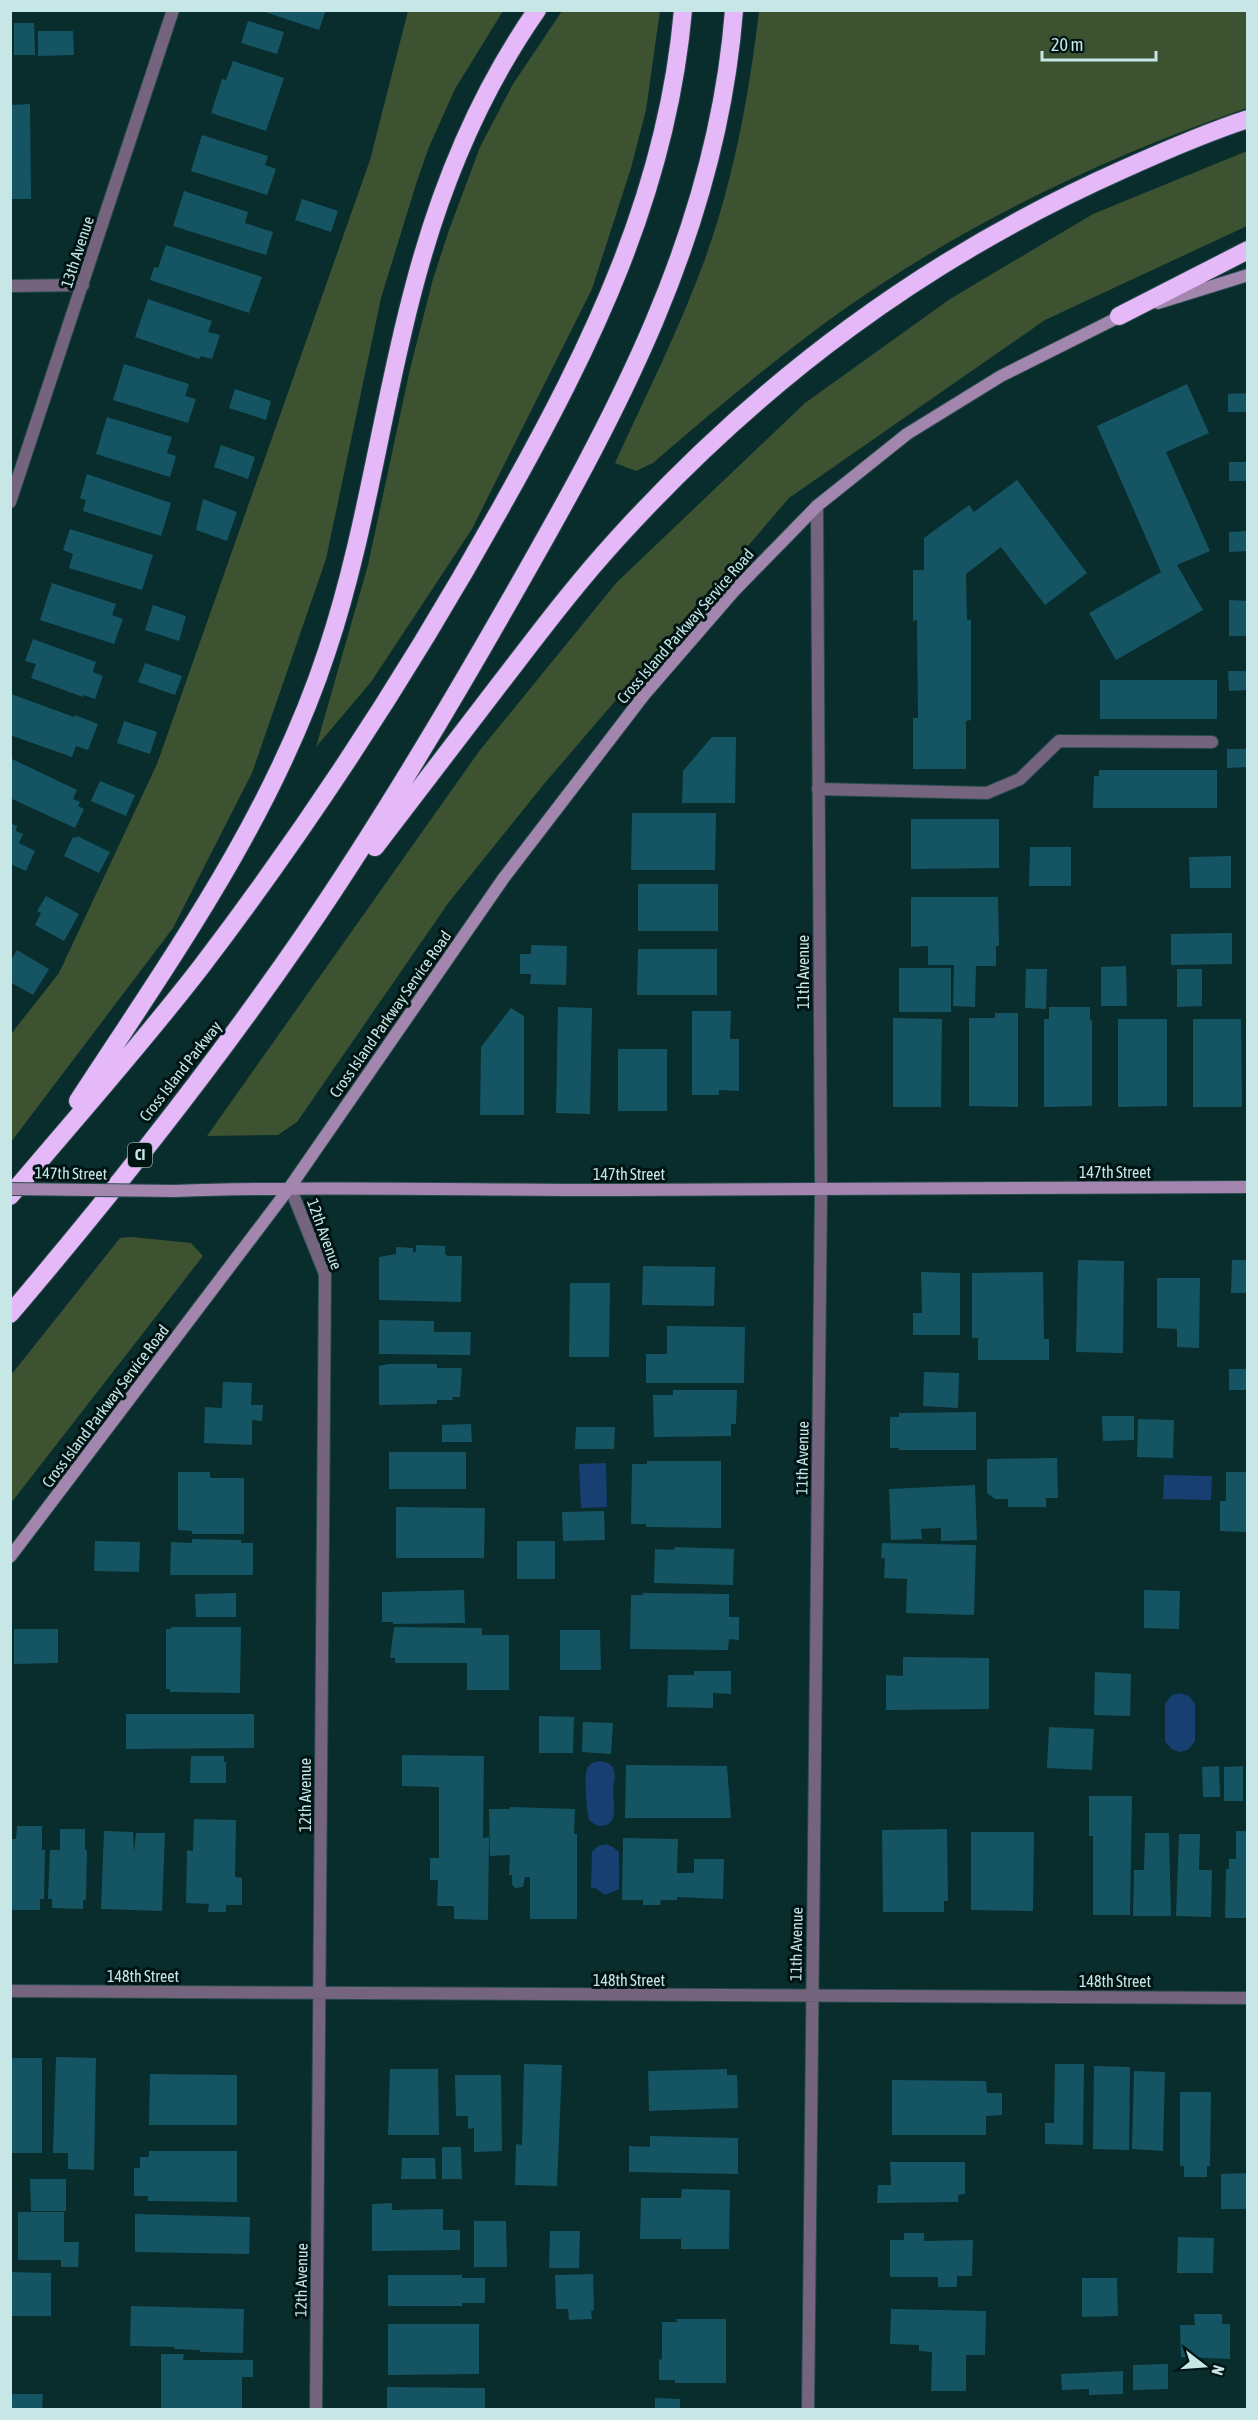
<svg xmlns="http://www.w3.org/2000/svg" width="1258" height="2420" viewBox="0 0 1258 2420" font-family="'Asap Condensed',sans-serif">
<rect width="100%" height="100%" fill="#092c2d"/>
<path fill="#3c5230" d="M408 11H503L455 89 429 147 417 181 381 298 326 559 252 773 173 928 11 1142V1034L59 973 157 764 370 160Z
M562 11H660L646 110 631 168 592 289 472 529 371 682 316 747 368 565 410 369 433 279 449 230 480 147 513 84Z
M759 11H1247V108C1099 159 956 228 829 320 768 365 710 414 653 463L636 471 615 463C646 395 679 330 705 259 734 179 749 95 759 11Z
M1247 151V226L1045 320 789 498 544 784 449 902 297 1122 278 1135 207 1136 480 750 617 582 805 403 950 299 1093 214Z
M132 1237 191 1243 203 1256 11 1503V1375L120 1238Z"/>
<path fill="#173f72" d="M606 1463 607 1507 581 1508 579 1464Z
M1164 1475 1212 1476 1211 1500 1163 1499Z
M1180 1693 1189 1696 1195 1704V1741L1189 1749 1181 1752 1173 1750 1165 1742V1704L1172 1695Z
M601 1761C606 1762 610 1763 613 1768 617 1776 613 1783 613 1791 613 1802 619 1820 606 1825 599 1828 594 1824 589 1820 587 1812 583 1773 588 1767 592 1762 596 1762 601 1761Z
M606 1844 613 1847 619 1852V1889L605 1895 595 1888H591L592 1852 598 1846Z"/>
<path fill="#155563" d="M259 10H326L319 30Z
M248 21 284 32 277 54 241 43Z
M14 23H34L35 55H14Z
M38 31H73L74 55 38 56Z
M233 61 284 78 266 131 211 113 222 79 226 80Z
M30 104 31 199H10V105Z
M202 135 268 156 265 165 276 169 267 195 191 171Z
M184 191 248 212 245 223 273 232 266 255 173 226Z
M302 199 338 211 331 232 295 220Z
M166 245 262 277 249 313 150 280 154 267 158 268Z
M148 299 212 321 208 332 220 335 212 359 201 356 199 359 135 337Z
M124 364 189 384 185 396 196 399 188 423 113 400Z
M1187 384 1209 433 1166 452 1210 551 1177 565 1203 610 1116 660 1089 613 1161 572 1097 426Z
M235 389 271 401 266 420 229 408Z
M1248 393V412H1228V394Z
M107 417 172 437 167 453 176 456 170 477 96 454Z
M221 445 255 457 248 479 214 467Z
M1229 462H1248V481H1229Z
M87 474 171 503 161 536 83 511 86 500 80 498Z
M1017 480 1087 573 1045 605 1001 547 966 574 967 620H971V720L966 721V769H913V718H918L917 620 913 621V570H924V538L969 505 974 512Z
M203 499 237 512 227 541 196 530Z
M70 529 153 555 142 590 69 568 73 554 63 550Z
M1248 531V551L1229 552V532Z
M52 583 116 604 112 615 123 619 114 644 40 620Z
M1229 600 1248 601 1246 636H1229Z
M153 605 186 616 179 641 145 630Z
M33 639 96 662 93 672 103 676 95 699 84 695 83 697 31 678 36 664 25 661Z
M145 663 182 676 175 695 138 682Z
M1228 671H1248V690L1229 691Z
M1100 680H1217V719H1100Z
M11 694 74 717 75 715 98 724 88 750 76 746 72 757 10 735Z
M124 721 157 732 150 754 117 743Z
M712 737H736L735 803H682L683 771Z
M1227 749H1248V767L1227 768Z
M10 758 77 790 73 799 80 802 78 806 84 809 75 828 10 798Z
M1099 770H1217V808H1093L1094 776H1099Z
M100 781 135 795 126 816 91 801Z
M632 813H716L715 870H631Z
M911 819H999V868L911 869Z
M10 823 17 826 16 831 23 834 19 843 35 851 26 871 10 864Z
M77 836 110 852 99 873 64 856 73 837 76 838Z
M1030 847H1071V886H1029Z
M1231 856V888H1190L1189 857Z
M638 884H718V931H638Z
M46 896 79 914 64 941 35 925 41 913 37 911Z
M911 897H998L999 946H996V966H976L975 1007 953 1006 954 965H928V946L911 947Z
M1232 933V964L1171 965V934Z
M531 945 567 946 566 985 530 984 531 974H520V954H531Z
M638 949H717V995H637Z
M17 950 49 969 33 995 10 982V962Z
M1126 966 1127 1006H1101V967Z
M899 968H951V1012H899Z
M1026 969H1047L1046 1009 1025 1008Z
M1177 969H1202V1006L1177 1007Z
M558 1007 592 1008 590 1114 556 1113Z
M1049 1007H1090V1020H1092V1106L1044 1107V1019H1049Z
M511 1008 524 1016V1115H480L481 1047Z
M692 1011H731L730 1039H739V1091L719 1090V1095H692Z
M995 1013H1018V1107L969 1106V1018H995Z
M893 1018 942 1019 941 1107H893Z
M1118 1019H1167V1106L1118 1107Z
M1193 1019H1241L1242 1107H1193Z
M618 1049H667V1111H618Z
M416 1245 445 1246V1254L448 1256H462L461 1302 379 1300V1257L396 1254V1247L413 1248V1252H416Z
M1078 1260 1124 1261 1123 1353 1076 1352Z
M1232 1260H1248V1293H1231Z
M643 1266 715 1267 714 1306 642 1305Z
M921 1272 960 1273V1335H913V1313H922Z
M1043 1272 1044 1339H1049V1360H978V1338H972V1273Z
M1157 1278H1200L1199 1348 1177 1347V1329L1157 1328Z
M570 1283H610L609 1357H569Z
M379 1320 434 1321V1332H471L470 1355 379 1354Z
M667 1326 745 1327 744 1383H646V1354H667Z
M389 1364H437V1368H462L460 1397H452L453 1400H437V1404L379 1405V1366Z
M1229 1369H1248V1390H1229Z
M924 1372 959 1373 958 1408 923 1406Z
M223 1382 252 1383 251 1405H263L262 1421 252 1420V1445L204 1443 205 1407 222 1408Z
M673 1390H737L736 1424H731V1436L654 1437 653 1395H673Z
M976 1412V1450H899V1448H890V1417H899V1413Z
M1102 1416H1134V1440L1103 1441Z
M1138 1419 1174 1420 1173 1458 1137 1457Z
M471 1424 472 1442H442V1425Z
M576 1427H615L614 1449H575Z
M389 1452H466V1489H389Z
M1057 1458 1058 1498H1046V1507H1008V1499H995L987 1493V1459Z
M647 1461H721V1528L646 1527V1524H631L632 1464H647Z
M178 1472H210V1478H244V1534H192V1531L178 1530Z
M1226 1472H1248V1532L1220 1531V1501H1226Z
M975 1485 977 1540 941 1541V1528L921 1529 922 1539 891 1540 889 1489Z
M396 1507 485 1508 484 1558H396Z
M604 1511 605 1540 563 1541 562 1512Z
M192 1539 241 1540V1543H253V1575H170L171 1542 192 1543Z
M95 1541 140 1542 139 1572 94 1571Z
M517 1541H555V1579H517Z
M882 1543 976 1545 974 1615 906 1613 907 1579 884 1578 885 1558H881Z
M675 1547 734 1549 733 1585 654 1583 655 1549 674 1550Z
M464 1590 465 1623 393 1624V1622H382V1592Z
M1144 1590 1180 1591 1179 1629 1144 1628Z
M236 1593V1617H196L195 1594Z
M643 1593 729 1594V1617H739V1640L729 1639 728 1650 630 1649 631 1595H643Z
M171 1627H241L240 1693 170 1692V1689H166V1629H171Z
M394 1627 482 1628V1635H509V1690H467V1663H395V1658H390Z
M14 1629H58V1663L14 1664Z
M560 1630H600L601 1670H560Z
M903 1657 989 1658V1709L886 1710V1675L903 1676Z
M694 1671H731V1694L713 1693V1708L667 1707 668 1675H694Z
M1095 1672 1131 1674 1130 1716 1094 1715Z
M126 1714H254V1748L126 1749Z
M539 1716 574 1717 573 1753H539Z
M583 1722 613 1723 611 1754 582 1752Z
M1049 1727 1094 1729 1092 1770 1047 1768Z
M402 1755 484 1756 483 1838 489 1837 488 1920 454 1919V1906H437L438 1880H430V1858H439V1787L402 1786Z
M191 1756H224V1762H226V1783H190Z
M626 1765 727 1766 731 1818H625Z
M1219 1766 1220 1797H1203L1202 1767Z
M1243 1766V1801H1224V1767Z
M1089 1796H1132L1130 1915H1093V1836H1089Z
M510 1807 575 1809 574 1834H577V1919H530V1877H525L523 1887 515 1888 512 1884V1875H509L510 1855 490 1856 489 1809H510Z
M194 1819 236 1820 235 1877 242 1878V1905H226V1912H208L209 1904 186 1903 187 1850 193 1851Z
M17 1826H42V1850H45L44 1899H40V1910H10V1839H16Z
M60 1829H85V1850H87L86 1900H83V1909L52 1908V1899H48L50 1850H60Z
M947 1829 948 1901H944V1912H883L882 1830Z
M104 1831 133 1832 134 1852 136 1833H165L162 1911 101 1909Z
M1236 1831H1248V1918H1225L1226 1869H1229V1859H1236Z
M971 1832H1034L1033 1911 971 1910Z
M1145 1833H1169L1171 1916H1133L1134 1870H1144Z
M1179 1834H1200L1199 1870H1212L1211 1917 1176 1916Z
M623 1838 678 1839 677 1873H694V1859H724L723 1899 677 1897V1900H661L660 1905H643V1900H622Z
M56 2057 96 2058 94 2170 68 2169V2153H53Z
M10 2058H42V2153H10Z
M524 2064 562 2065 557 2186 515 2185 516 2144 522 2145Z
M1055 2064H1084L1083 2145 1045 2144V2123H1054Z
M1094 2066 1130 2067 1129 2150 1093 2149Z
M390 2069H438L439 2135H388Z
M727 2069V2075H737L738 2108 649 2111 648 2071Z
M1134 2071 1165 2072 1163 2151 1132 2149Z
M150 2074 237 2075V2125H149Z
M455 2075H501L502 2151 474 2152V2128L468 2129V2116H456Z
M892 2080 986 2081 987 2093H1002V2115L986 2116V2135H892Z
M1180 2092H1211L1210 2166H1207V2177H1184V2166H1180Z
M650 2136 738 2138V2174L629 2172V2146L650 2147Z
M442 2147H461L462 2179H442Z
M149 2151H237V2202L148 2201V2196H134V2168H140V2157H149Z
M402 2158H435L436 2179H401Z
M890 2162H965V2194L958 2195V2202L877 2203 878 2185H891Z
M1248 2173V2209H1221V2174Z
M30 2179H66V2211H31Z
M682 2189 730 2190 729 2249H681V2239H640L641 2198H681Z
M392 2203V2210L443 2209V2230H460V2250L372 2251V2204Z
M18 2212H64V2242H79L78 2267H61V2260H18Z
M135 2214 250 2217 249 2254 135 2252Z
M474 2221H506L507 2267H474Z
M550 2231H580L579 2268H549Z
M904 2233H924V2241L973 2240 972 2276H957V2287H938V2277H890V2240H904Z
M1178 2237 1214 2238 1213 2273H1177Z
M10 2272 51 2273V2316H10Z
M593 2274 594 2310 591 2311 592 2319 569 2320 568 2309H556L555 2275Z
M388 2275H462V2278H485V2303H462V2306H388Z
M1082 2278H1117L1118 2316 1082 2317Z
M131 2306 244 2309 243 2353 200 2352V2350L174 2349V2347L130 2346Z
M891 2309 986 2311 985 2355H966V2391H931L932 2352 919 2351V2345L890 2344Z
M1194 2314H1222V2324H1230V2359L1181 2357 1180 2325H1195Z
M676 2319H726V2383H675V2380H659V2360L662 2359V2322H677Z
M388 2324H479V2374L388 2375Z
M161 2354H184L183 2360H253V2377H242V2410H161Z
M1168 2364V2389L1133 2390V2365Z
M1123 2371V2394L1089 2395V2389L1062 2390 1061 2374Z
M387 2387 485 2388V2410H387Z
M10 2394H43L42 2410H10Z
M655 2398 680 2399V2410H655Z"/>
<g fill="none" stroke-linecap="round" stroke-linejoin="round">
<g stroke="#274a4b" stroke-width="14">
<path id="lane" d="M818 789 987 793 1020 779 1059 741 1212 742"/>
</g>
<g stroke="#274a4b" stroke-width="14">
<path id="street" d="M10 286 83 285
M10 502 173 10
M290 1187 325 1274 316 2410
M10 1991 1248 1998
M808 2410 821 1191 817 506"/>
</g>
<g stroke="#274a4b" stroke-width="14">
<path id="secondary" d="M1158 303 1248 275
M175 1191C320 1186 466 1190 611 1190 823 1191 1035 1189 1248 1187
M10 1557 290 1187 503 879 644 695 734 591 817 506 907 434 1001 376 1125 314"/>
</g>
<g stroke="#274a4b" stroke-width="20">
<path id="highway" d="M1119 316 1248 250
M375 847C418 791 460 736 502 681 539 633 575 585 616 540 761 380 926 257 1124 169 1164 151 1205 133 1248 119
M78 1101C172 957 273 816 327 651 367 531 382 404 415 283 441 185 479 93 537 10
M10 1196C74 1120 140 1046 201 967 313 820 414 664 504 502 592 345 667 192 683 10
M10 1314C113 1193 213 1067 303 936 376 830 442 719 506 607 615 417 717 233 734 10"/>
</g>
<use href="#lane" stroke="#75647d" stroke-width="12"/>
<use href="#street" stroke="#75647d" stroke-width="12"/>
<use href="#secondary" stroke="#a286ae" stroke-width="12"/>
<use href="#highway" stroke="#e5b9f8" stroke-width="18"/>
<g stroke="#274a4b" stroke-width="14" stroke-linecap="butt">
<path id="secondary-bridge" d="M10 1189 175 1191"/>
</g>
<use href="#secondary-bridge" stroke="#a286ae" stroke-width="12"/>
</g>
<g text-anchor="middle" stroke-width="6" stroke-linejoin="round" paint-order="stroke">
<rect fill="#001414" stroke="#8ba7a7" stroke-width="1.5" x="128" y="1143" width="24" height="24" rx="4.5"/>
<g font-size="15" font-weight="bold" fill="#c7e6e6">
<text x="140" y="1160">CI</text>
</g>
<g font-size="16" fill="#c7e6e6" stroke="#001414">
<text transform="translate(77 252) rotate(-72)" y="6">13th Avenue</text>
<text transform="translate(685 626) rotate(-49)" y="6">Cross Island Parkway Service Road</text>
<text transform="translate(803 972) rotate(-90)" y="6">11th Avenue</text>
<text transform="translate(390 1014) rotate(-55)" y="6">Cross Island Parkway Service Road</text>
<text transform="translate(180 1071) rotate(-52)" y="6">Cross Island Parkway</text>
<text x="1115" y="1178">147th Street</text>
<text transform="translate(71 1173) rotate(1)" y="6">147th Street</text>
<text x="629" y="1180">147th Street</text>
<text transform="translate(325 1234) rotate(70)" y="6">12th Avenue</text>
<text transform="translate(105 1406) rotate(-53)" y="6">Cross Island Parkway Service Road</text>
<text transform="translate(802 1458) rotate(-89)" y="6">11th Avenue</text>
<text transform="translate(305 1795) rotate(-90)" y="6">12th Avenue</text>
<text transform="translate(796 1944) rotate(-89)" y="6">11th Avenue</text>
<text x="143" y="1982">148th Street</text>
<text x="629" y="1986">148th Street</text>
<text x="1115" y="1987">148th Street</text>
<text transform="translate(301 2280) rotate(-89)" y="6">12th Avenue</text>
</g>
</g>
<rect width="1258" height="2420" fill="none" stroke="#c7e6e6" stroke-width="24"/>
<g transform="translate(1204 2366) rotate(107)" stroke="#001414" stroke-width="4.5" paint-order="stroke">
<path d="M0-4.5L10 22L0 15L-10 22Z" fill="#c7e6e6"/>
<text y="-9" font-size="16" font-weight="bold" text-anchor="middle" fill="#c7e6e6">N</text>
</g>
<path d="M1042 51v9h114v-9" fill="none" stroke="#c7e6e6" stroke-width="3"/>
<text x="1051" y="51" font-size="18" fill="#c7e6e6" stroke="#001414" stroke-width="4.5" paint-order="stroke">20 m</text>
</svg>
